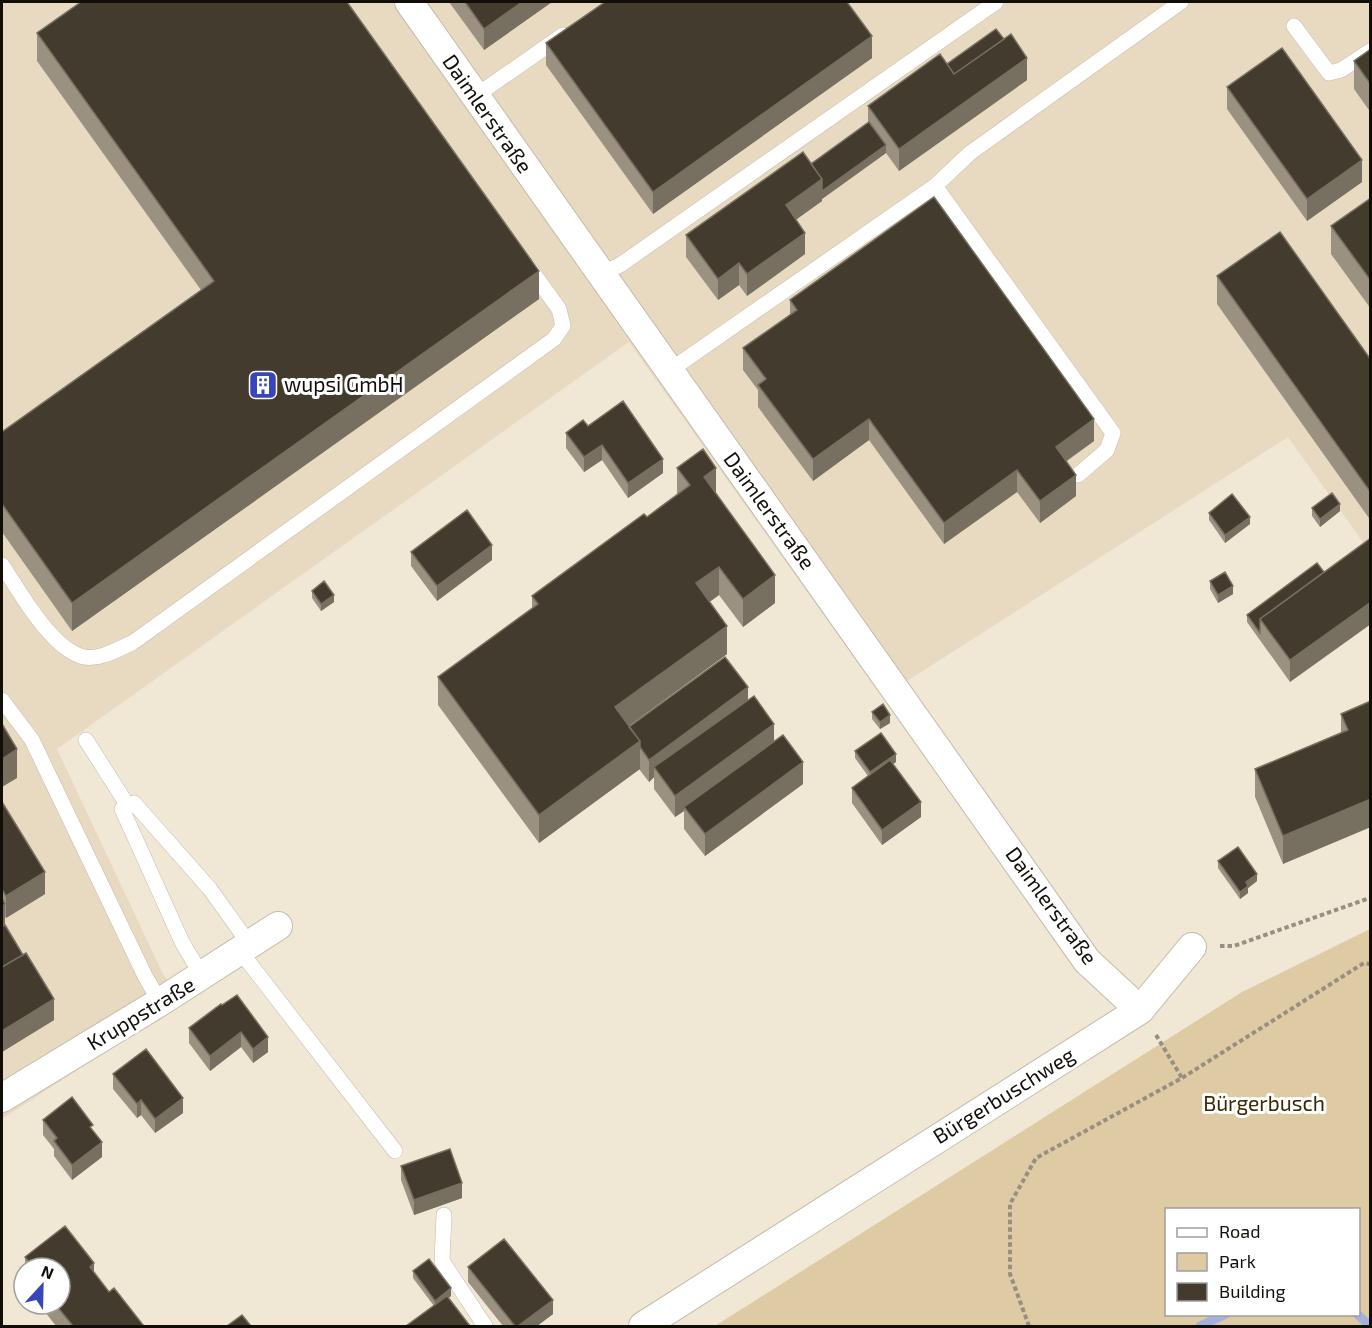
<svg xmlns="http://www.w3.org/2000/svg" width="1372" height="1328" viewBox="0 0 1372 1328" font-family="'Exo 2',sans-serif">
<rect width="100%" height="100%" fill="#f0e7d5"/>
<path fill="#e7dac1" d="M2 2H1370V552L1288 437 882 697 629 342 57 749 162 972 181 1003 2 1119Z"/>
<path fill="#dfcba3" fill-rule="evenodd" d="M1370 929V1326H715L1242 992ZM1166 1210H1358V1314H1166Z"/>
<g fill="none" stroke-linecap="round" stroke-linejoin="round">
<path stroke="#a4b1df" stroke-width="9" d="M1357 1314 1370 1326
M1200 1326 1226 1314"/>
<g stroke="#c4bbaa" stroke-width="16">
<path id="service" d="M1294 26 1329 73 1341 70 1370 51
M474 97 563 35
M935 186 1113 433 1107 450 1078 475
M600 274 620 265 996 2
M669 371 935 186 970 153 1181 2
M2 565C20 592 51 649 84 657 100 660 118 649 132 643L554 339 563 326 559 309 528 266
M2 700 32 740 145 976 160 1002
M86 740 128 806
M240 951 395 1151
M202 976 182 942 122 809 134 803 210 889 250 945
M444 1215 442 1261 485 1326"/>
</g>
<g stroke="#c4bbaa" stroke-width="30">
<path id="minor" d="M409 2 1087 961 1140 1010
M2 1098 160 1002 278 926
M643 1326 1140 1010 1192 947"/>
</g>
<path stroke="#968f82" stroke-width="4" stroke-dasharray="4.5 3" stroke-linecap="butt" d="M1220 946H1234L1370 898
M1156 1035 1182 1078
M1029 1326 1010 1274V1204L1036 1158 1182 1078 1364 963 1370 964"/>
<use href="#service" stroke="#fff" stroke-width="15"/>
<use href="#minor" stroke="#fff" stroke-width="28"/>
</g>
<path fill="#9a9181" d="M449 2H552L484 50Z
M37 33 539 299 72 631 2 532V432L201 290 37 61Z
M546 43 872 58 653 214 546 65Z
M1371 49V113L1354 89V61Z
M947 64 1027 80 899 171 886 153 822 199V201L796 219 805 254 747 296 739 285 718 300 686 257V235L811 164 868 122V106Z
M1227 87 1362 182 1307 221 1227 109Z
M1371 198V309L1331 254V226Z
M1217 276 1371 360V521L1217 304Z
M790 300 1094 441 1067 461 1076 496 1040 523 1017 492 944 544 869 440 813 481 758 407V390L743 370V348L790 315Z
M588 426 663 473 628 498 602 460 584 472 566 448V433Z
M677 468 716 494 775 603 743 627 719 595 709 602 727 654 629 726V727L748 700 803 784 705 856 684 829V811L675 817 654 789V777L649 782 639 769 539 843 438 705V677L532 608V596L647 517 677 495Z
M1312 508 1340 511 1320 527 1312 516Z
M1209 513 1250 524 1225 543 1209 520Z
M411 552 492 560 437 601 411 566Z
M1317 563 1290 682 1247 622V615Z
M1210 581 1233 594 1218 603 1210 589Z
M312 591 334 602 321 611 312 598Z
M1371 701 1283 864 1255 797V769L1341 733V714Z
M872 712 890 723 880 729 872 719Z
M855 751 896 762 893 764 921 817 882 845 852 803V788L868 776 855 758Z
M2 802 45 894 6 918 5 917V925L54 1020 2 1052Z
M1218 861 1257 881 1248 888V893L1240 899 1218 868Z
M222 1005 268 1052 253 1063 241 1047 210 1071 189 1043V1028Z
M113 1074 183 1113 155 1133 141 1115 137 1118 113 1089Z
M43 1120 93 1131 102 1157 72 1180 54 1156V1149L43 1135Z
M401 1166 462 1198 414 1215 401 1180Z
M25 1257 94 1272 109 1292 143 1326H56L45 1312V1304H60V1268H25Z
M468 1267 553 1314 537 1326H503L468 1282Z
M413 1271 451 1296 434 1306 413 1278Z"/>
<path fill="#776f5f" d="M522 2H552L484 50V29Z
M872 36V58L653 214V192Z
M1027 58V80L899 171V149Z
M886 145V153L822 199V201L786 227V205L822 179Z
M1362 160V182L1307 221V199Z
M805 233V254L747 296V274Z
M739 263V285L718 300V279Z
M539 271V299L72 631V603Z
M869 419V440L813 481V459Z
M1094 419V441L1056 468V447Z
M602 445V460L584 472V457Z
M663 459V473L628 498V483Z
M716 468V496L704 477Z
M1017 470V492L944 544V523Z
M1076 475V496L1040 523V501Z
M1340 504V511L1320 527V519Z
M1250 517V524L1225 543V535Z
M492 545V560L437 601V586Z
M719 567V595L696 612V583Z
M775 575V603L743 627V599Z
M1233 586V594L1218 603V595Z
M334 595V602L321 611V604Z
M1371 602V624L1290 682V660Z
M727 626V654L615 736V707Z
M748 687V709L654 767V777L649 782V760Z
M890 715V723L880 729V722Z
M774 724V746L684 807V811L675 817V796Z
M640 741V769L539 843V815Z
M17 749V778L2 787V759Z
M896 754V762L870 780V772Z
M803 762V784L705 856V834Z
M1371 799V827L1283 864V836Z
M921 802V817L882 845V830Z
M45 872V894L6 918V896Z
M1257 874V881L1248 888V893L1240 899V892L1246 882Z
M5 904V932L2 935V906Z
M54 999V1020L2 1052V1031Z
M241 1032V1047L210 1071V1056Z
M268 1037V1052L253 1063V1049Z
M183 1098V1113L155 1133V1119Z
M141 1100V1115L137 1118V1104Z
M102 1142V1157L72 1180V1165Z
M462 1183V1198L414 1215V1200Z
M94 1263V1285L90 1267Z
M451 1288V1296L435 1308V1301Z
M553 1300V1314L537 1326H518Z"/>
<path fill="#433b2d" stroke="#776f5f" stroke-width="1.5" d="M81 2H347L539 271 72 603 2 504V432L214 281 37 33Z
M465 2H522L484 29Z
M605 2H847L872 36 653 192 546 43Z
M996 29 1004 39 954 74 947 64Z
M1011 34 1027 58 899 149 868 106 940 54 954 74Z
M1282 48 1362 160 1307 199 1227 87Z
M1371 49V85L1354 61Z
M869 122 886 145 822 191V179L811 164Z
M803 152 822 179 786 205 805 233 747 274 739 263 718 279 686 235Z
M934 197 1094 419 1056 447 1076 475 1040 501 1017 470 944 523 869 419 813 459 758 385 766 379 743 348 797 310 790 300Z
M1371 198V281L1331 226Z
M1280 232 1371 360V493L1217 276Z
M623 401 663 459 628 483 602 445 584 457 566 433 583 420 588 426Z
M703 449 716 468 704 477 775 575 743 599 719 567 696 583 727 626 615 707 640 741 539 815 438 677 538 604 532 596 644 514 647 517 690 485 677 468Z
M1332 493 1340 504 1320 519 1312 508Z
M1232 494 1250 517 1225 535 1209 513Z
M467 510 492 545 437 586 411 552Z
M1371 538V602L1290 660 1260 619Z
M1317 563 1324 572 1260 619V633L1247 615Z
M1225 572 1233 586 1218 595 1210 581Z
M324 581 334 595 321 604 312 591Z
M725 657 748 687 649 760 640 747V741L629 727Z
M754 696 774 724 675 796 654 767Z
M1371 701V799L1283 836 1255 769 1348 730 1341 714Z
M883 704 890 715 880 722 872 712Z
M2 724 17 749 2 759Z
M881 733 896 754 870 772 855 751Z
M783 735 803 762 705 834 684 807Z
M890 760 921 802 882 830 852 788Z
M2 802 45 872 6 896 2 889Z
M1238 847 1257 874 1246 882 1248 886 1240 892 1218 861Z
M2 898 5 904 2 906Z
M5 925 23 955 2 967V927Z
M26 953 54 999 2 1031V967Z
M237 995 268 1037 253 1049 241 1032 210 1056 189 1028 221 1004 222 1005Z
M146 1049 183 1098 155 1119 141 1100 137 1104 113 1074Z
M72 1097 93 1125 90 1127 102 1142 72 1165 54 1141 57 1138 43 1120Z
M450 1149 462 1183 414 1200 401 1166Z
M65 1226 94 1263 90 1267 109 1292 114 1288 143 1325 142 1326H73L55 1304H60V1268H34L25 1257Z
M504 1239 553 1300 518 1326H515L468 1267Z
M429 1259 451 1288 435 1301 413 1271Z
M447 1296 470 1326H406Z
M242 1315 251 1326H227Z"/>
<defs>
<g id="building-square" transform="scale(1.5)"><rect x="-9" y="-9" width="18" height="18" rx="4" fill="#3846b9" stroke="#fff"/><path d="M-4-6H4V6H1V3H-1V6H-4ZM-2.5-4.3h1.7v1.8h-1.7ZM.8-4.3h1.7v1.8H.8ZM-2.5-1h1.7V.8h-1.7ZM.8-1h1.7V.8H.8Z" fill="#fff"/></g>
</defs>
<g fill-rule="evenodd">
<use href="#building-square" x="263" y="385"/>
</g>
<g text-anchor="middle" stroke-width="6" stroke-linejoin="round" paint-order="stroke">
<g font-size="21" fill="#110e08" stroke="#fff">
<text transform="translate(487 114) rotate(55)" y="7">Daimlerstraße</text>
<text transform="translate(769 511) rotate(54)" y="7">Daimlerstraße</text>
<text transform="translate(1051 906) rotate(54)" y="7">Daimlerstraße</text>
<text transform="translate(141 1014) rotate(-31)" y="7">Kruppstraße</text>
<text transform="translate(1004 1096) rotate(-32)" y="7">Bürgerbuschweg</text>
</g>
<g font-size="21" fill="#110e08" stroke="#fff" text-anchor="start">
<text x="284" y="392">wupsi GmbH</text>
</g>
<g font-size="21" fill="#392801" stroke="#fff">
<text x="1264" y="1111">Bürgerbusch</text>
</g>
</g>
<rect width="1372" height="1328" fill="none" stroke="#110e08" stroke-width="6"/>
<rect x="1165" y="1208" width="195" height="108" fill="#ffffff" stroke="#a09f9c" stroke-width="1.5"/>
<rect x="1177" y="1228" width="30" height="9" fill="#ffffff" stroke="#a09f9c" stroke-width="1.5"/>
<text x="1219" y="1238" font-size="18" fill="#110e08">Road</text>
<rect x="1177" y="1253" width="30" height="18" fill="#dfcba3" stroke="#a09f9c" stroke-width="1.5"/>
<text x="1219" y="1268" font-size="18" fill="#110e08">Park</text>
<rect x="1177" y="1283" width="30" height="18" fill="#433b2d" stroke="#a09f9c" stroke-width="1.5"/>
<text x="1219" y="1298" font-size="18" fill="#110e08">Building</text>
<g transform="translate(42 1286) rotate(22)"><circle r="28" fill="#ffffff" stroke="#a09f9c" stroke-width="1.5"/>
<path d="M0-4.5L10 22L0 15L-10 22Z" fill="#3846b9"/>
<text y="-9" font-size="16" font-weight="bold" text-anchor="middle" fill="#110e08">N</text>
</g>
</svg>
